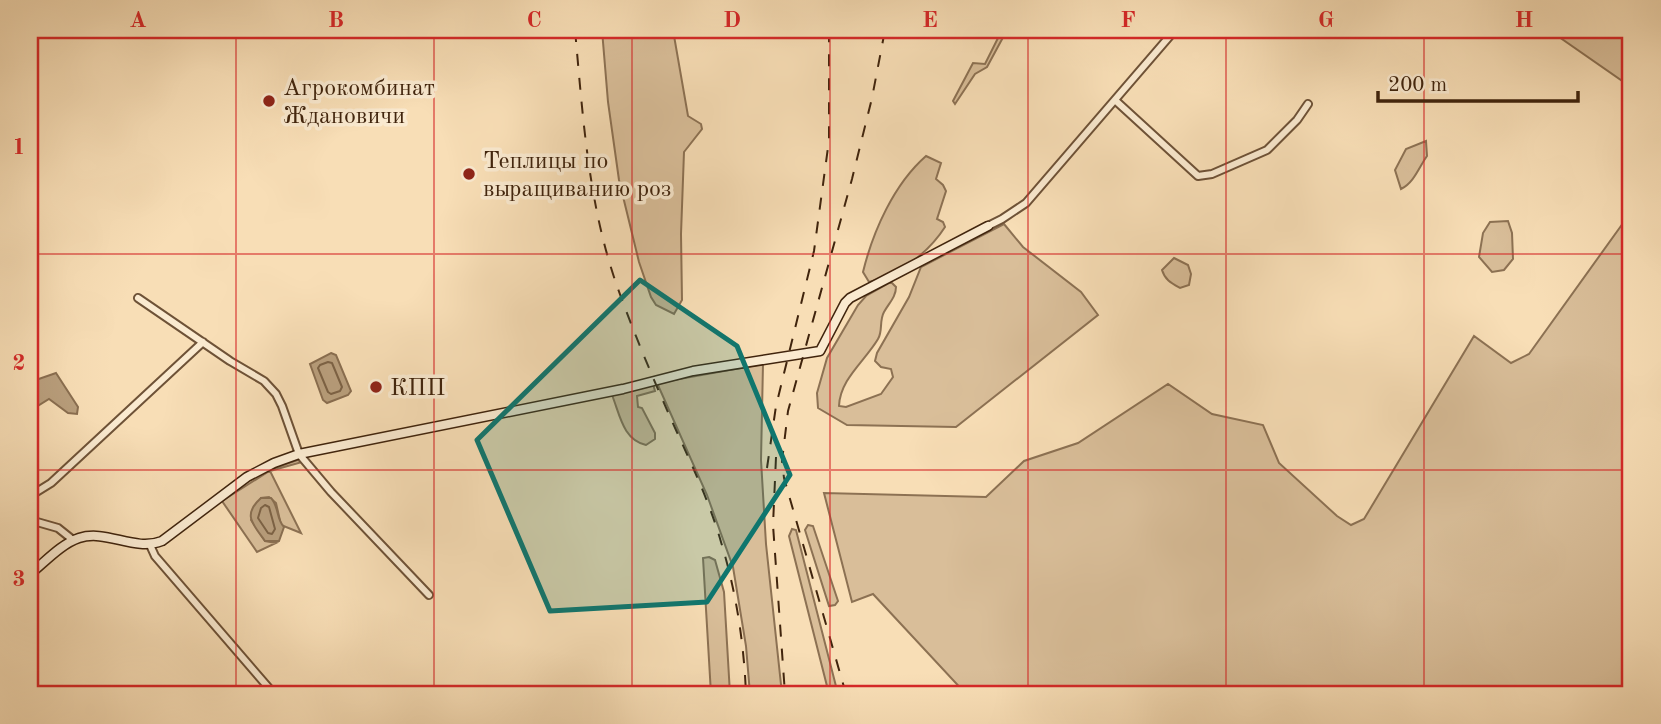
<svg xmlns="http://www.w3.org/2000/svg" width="1661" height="724" viewBox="0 0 1661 724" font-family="'Old Standard TT',serif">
<rect width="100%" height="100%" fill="#f8deb6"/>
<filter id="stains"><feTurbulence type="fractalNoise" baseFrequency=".00286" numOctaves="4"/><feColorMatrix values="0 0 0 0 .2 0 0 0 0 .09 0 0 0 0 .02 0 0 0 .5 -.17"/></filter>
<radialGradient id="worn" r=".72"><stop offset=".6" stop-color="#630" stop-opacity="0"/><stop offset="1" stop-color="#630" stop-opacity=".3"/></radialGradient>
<path fill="#d9be99" stroke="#8c7153" stroke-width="2" d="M602 30H673L688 116 701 124 702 129 684 152 681 234 682 300 674 314 656 305 651 297 639 262 619 180 608 102Z
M1002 30H1007L987 67 975 74 955 104 953 101 973 63 985 64Z
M1549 30H1612L1631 45V87Z
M1426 141 1427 156C1419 167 1414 183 1401 189L1395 170 1406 149Z
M926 156 941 163 936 179 943 185 946 191 937 219 943 222 945 227C929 252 899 276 869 282L863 272C873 231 894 184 926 156Z
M1631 212V694H966L873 594 852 602 824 493 986 497 1024 461 1078 443 1168 384 1212 414 1263 425 1279 463 1337 516 1351 525 1364 519 1474 336 1511 363 1529 354Z
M1508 221 1512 233 1513 259 1504 270 1492 272 1479 257 1483 233 1490 222Z
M1004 224 1023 247 1081 292 1098 315 956 427 847 425 818 408 817 393 827 358 858 305 866 296 891 282 896 287C896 297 889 303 884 312 879 321 883 331 878 339 865 361 840 379 839 406L846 407 881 394 893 377 891 369 881 367 875 361 877 353 909 297 921 267Z
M1174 258 1188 265 1191 274 1189 285 1180 288C1171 283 1165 280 1162 270Z
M763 364 761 460 766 544 782 694H750L746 646 733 567 707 495 657 383Z
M653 384 655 391 637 396 638 407 642 408 655 433V439L646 445C623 440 620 415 612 395Z
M298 460 302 462 270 471 301 533 281 525 276 503 269 497 261 498 251 520 265 541 276 543 257 552 222 501 274 468Z
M808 525 813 526 838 601 835 605 829 606 805 530Z
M792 529 796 530 838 694H829L789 536Z
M709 557 715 560 724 592 730 694H711L703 558Z"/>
<path fill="#b99f7d" stroke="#896e50" stroke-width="2" d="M331 353 336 355 351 391 348 395 327 403 323 400 310 364Z
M56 373 78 407 77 414 68 413 49 399 33 409 30 418V382Z
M261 498H271C279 506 276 519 284 527L279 541H265C253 524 242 515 261 498Z"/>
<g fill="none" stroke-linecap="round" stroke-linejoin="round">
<path stroke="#7c6245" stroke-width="2" d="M328 362 332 363 342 387 340 391 331 394 328 392 318 368 320 365Z
M265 505 269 507 275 529 272 534 268 533 258 518 261 508Z"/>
<g stroke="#6e5237" stroke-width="10">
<path id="street" d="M1116 101 1198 176 1212 174 1267 150 1297 120 1308 104
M988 226 1002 219 1026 203 1175 30
M138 298 230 361 264 381 276 394 282 406 299 454 331 492 429 595
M30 496 51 483 203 342
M30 520 58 528 73 540
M150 545 155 556 274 694"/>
</g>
<g stroke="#40240d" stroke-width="11">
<path id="secondary" d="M30 574C45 562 61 544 79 538 107 529 134 552 162 541L247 477 274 463 299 454 623 389 693 371 820 351 845 303 850 298 988 226"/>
</g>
<use href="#street" stroke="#faead0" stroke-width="6"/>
<use href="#secondary" stroke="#faead0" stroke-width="8"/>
<path stroke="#40240d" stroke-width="2" stroke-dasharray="12 12" stroke-linecap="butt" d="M575 30C583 117 588 203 617 286 633 331 652 376 671 419 689 459 709 500 721 542 736 591 744 643 746 694
M776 457 773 525 785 694
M767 468 776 406 814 251 829 140V30
M846 694 784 478 782 461 788 411 852 179 872 98 885 30"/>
</g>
<path fill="#0f766e" fill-opacity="0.2" stroke="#0f766e" stroke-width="5" stroke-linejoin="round" d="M640 280 737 346 790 475 707 602 550 611 477 440Z"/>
<path fill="none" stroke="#d62828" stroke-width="2" stroke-opacity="0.55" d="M236 30V694M434 30V694M632 30V694M830 30V694M1028 30V694M1226 30V694M1424 30V694M30 254H1631M30 470H1631"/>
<g fill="#8f2418" stroke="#faead0" stroke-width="2.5">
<circle cx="269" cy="101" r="7"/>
<circle cx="469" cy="174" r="7"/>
<circle cx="376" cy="387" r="7"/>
</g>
<g text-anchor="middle" stroke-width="7" stroke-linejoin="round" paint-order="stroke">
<g font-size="24" fill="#40240d" stroke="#faead0" text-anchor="start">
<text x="283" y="95">Агрокомбинат<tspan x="283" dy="28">Ждановичи</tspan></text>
<text x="483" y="168">Теплицы по<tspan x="483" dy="28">выращиванию роз</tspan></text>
<text x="390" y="395">КПП</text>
</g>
</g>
<rect width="1661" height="724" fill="none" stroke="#f8deb6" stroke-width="77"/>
<path d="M1378 91v10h200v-10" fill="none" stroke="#40240d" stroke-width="3.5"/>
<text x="1388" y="91" font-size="21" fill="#40240d" stroke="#faead0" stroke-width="5" paint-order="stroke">200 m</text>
<rect x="38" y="38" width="1584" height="648" fill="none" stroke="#d62828" stroke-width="2.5"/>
<g font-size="23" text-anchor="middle" font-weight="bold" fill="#d62828">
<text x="138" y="27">A</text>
<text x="336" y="27">B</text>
<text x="534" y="27">C</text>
<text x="732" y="27">D</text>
<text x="930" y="27">E</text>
<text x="1128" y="27">F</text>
<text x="1326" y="27">G</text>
<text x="1524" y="27">H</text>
<text x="19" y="154">1</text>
<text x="19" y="370">2</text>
<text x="19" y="586">3</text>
</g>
<rect width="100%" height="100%" filter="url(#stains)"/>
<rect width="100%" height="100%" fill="url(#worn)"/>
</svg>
